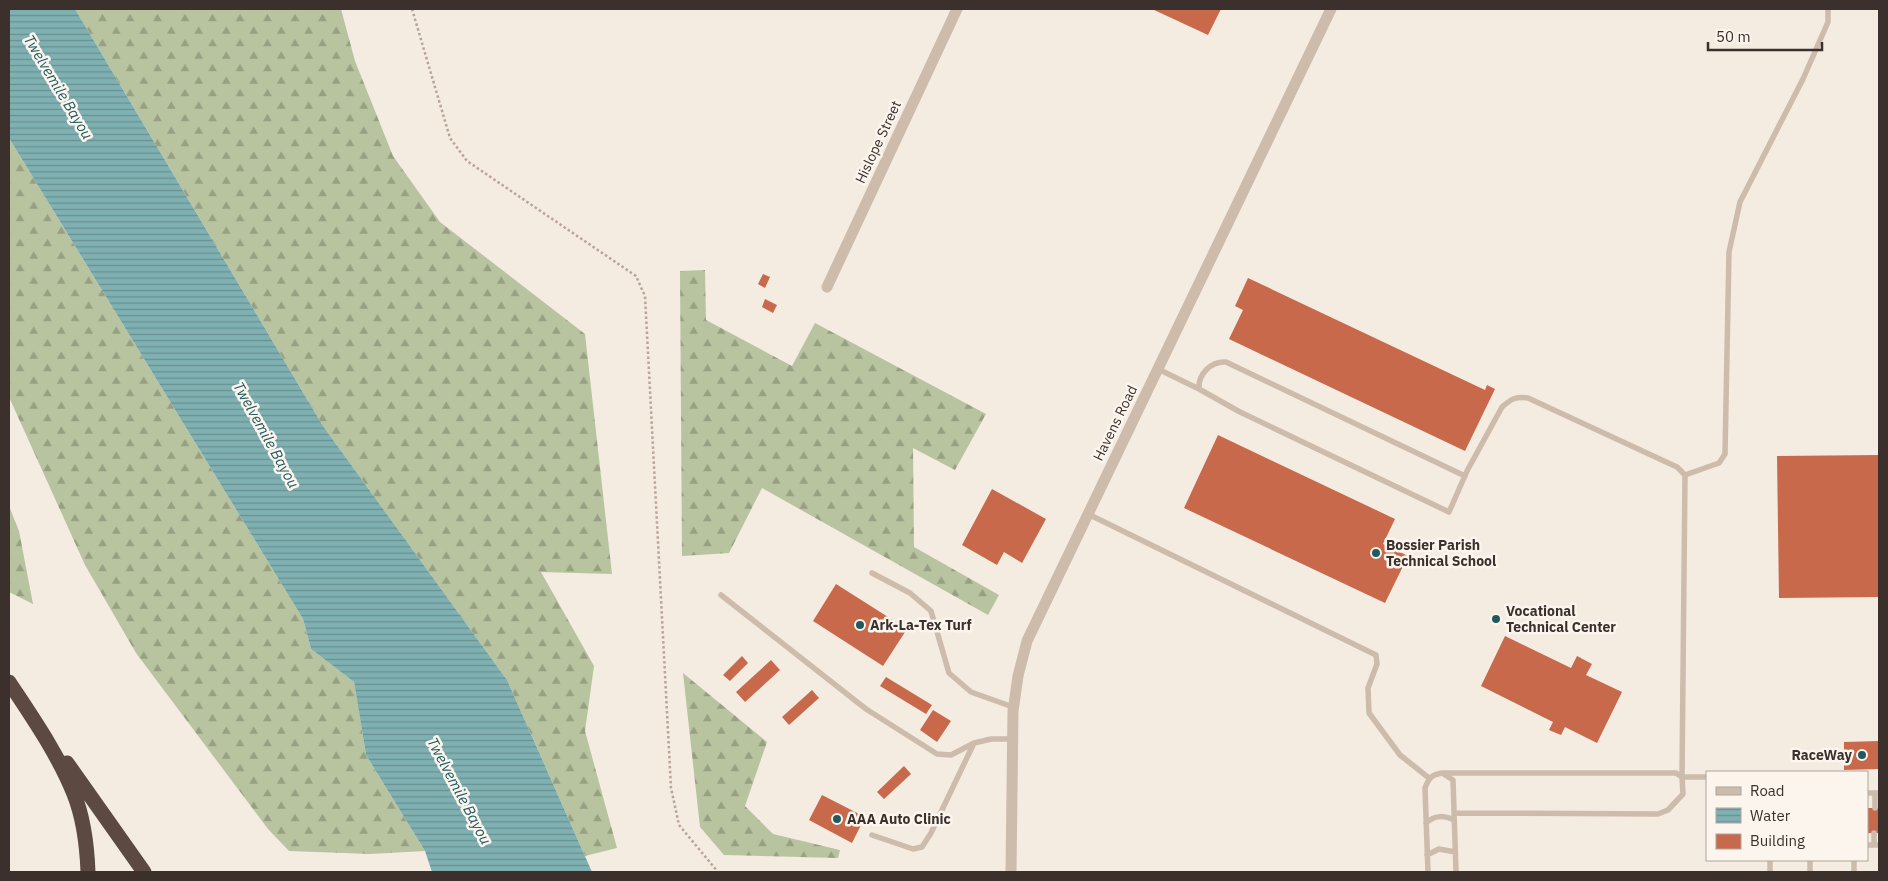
<svg xmlns="http://www.w3.org/2000/svg" width="1888" height="881" viewBox="0 0 1888 881" font-family="'IBM Plex Sans',sans-serif">
<defs>
<pattern id="forest-firs" width="22" height="20" patternUnits="userSpaceOnUse" patternTransform="scale(1.25)"><rect width="22" height="20" fill="#b8c4a0"/><path d="M5 1l3.5 6h-7zM16 11l3.5 6h-7z" fill="#97a083"/></pattern>
<pattern id="water-rules" width="6" height="5" patternUnits="userSpaceOnUse" patternTransform="scale(1.25)"><rect width="6" height="5" fill="#7fb0b2"/><path d="M0 2.5h6" fill="none" stroke="#699091"/></pattern>
</defs>
<rect width="100%" height="100%" fill="#f4ebe1"/>
<path fill="url(#forest-firs)" d="M75 9H341L355 61 393 156 440 222 585 334 612 574 541 572 594 666 585 731 617 848 585 856 507 680 323 426Z
M9 138 303 619 311 649 354 682 366 755 425 851 370 854 289 851 268 829 136 653 85 565 9 397Z
M705 270 706 320 792 366 815 323 986 414 955 470 913 448 914 547 999 595 988 615 762 488 729 553 682 556 680 271Z
M9 506 19 531 33 604 9 592Z
M683 673 767 742 745 806 773 834 840 850 838 858 724 855 700 827Z"/>
<path fill="url(#water-rules)" d="M9 9H75L323 426 507 680 592 872H432L425 851 366 755 354 682 311 649 303 619 9 138Z"/>
<path fill="#c8694b" d="M1152 9H1221L1208 35Z
M763 274 770 277 765 288 758 284Z
M1248 278 1485 390 1487 385 1495 389 1465 451 1229 339 1243 310 1235 306Z
M765 299 777 305 773 313 762 307Z
M1218 435 1395 519 1383 544 1408 556 1385 603 1184 508Z
M1879 455V597L1779 598 1777 456Z
M992 489 1046 519 1022 563 1004 552 997 565 962 545Z
M836 584 907 629 883 666 813 621Z
M1505 636 1571 668 1577 656 1592 664 1586 675 1622 692 1597 743 1565 727 1561 735 1549 730 1553 722 1481 686Z
M742 656 748 663 730 681 723 675Z
M771 660 780 670 745 702 736 692Z
M886 677 932 705 926 714 880 686Z
M812 690 819 698 789 725 782 717Z
M933 710 951 721 937 742 920 730Z
M1879 741V769L1844 770V742Z
M904 766 911 774 884 799 877 792Z
M822 795 865 817 852 843 809 820Z
M1867 808H1879V833H1867Z"/>
<g fill="none" stroke-linecap="round" stroke-linejoin="round">
<path stroke="#b9a596" stroke-width="2.5" stroke-dasharray="2.5 2.5" stroke-linecap="butt" d="M412 9 450 138 467 161 636 276 645 296 671 788 679 825 718 872"/>
<path stroke="#cdbbac" stroke-width="5.5" d="M1158 369 1199 389
M1685 475 1719 463 1725 454 1729 252 1740 202 1803 79 1828 22V9
M1465 476 1226 362C1211 361 1198 374 1199 389L1240 412 1449 512 1467 471 1502 407C1511 399 1516 396 1528 398L1677 467 1685 475 1682 777H1707
M1088 514 1376 655 1377 664 1368 688 1369 713 1400 755 1429 778
M872 573 910 593 931 611 949 673 971 692 1013 707
M721 595 866 709 937 754 951 755 974 743 991 739H1012
M1442 773H1676L1682 777 1683 794 1668 810 1658 814 1454 813
M1867 793H1877
M1875 808V793
M1426 823C1435 815 1443 815 1454 820
M1874 833V845
M872 835 913 849 922 847 931 833 974 743
M1867 845H1879
M1427 855 1439 849 1455 852
M1770 860V872
M1810 860V872
M1854 860V872
M1428 872 1425 788C1429 778 1431 775 1442 773L1453 780 1456 872"/>
<path stroke="#cdbbac" stroke-width="11" d="M827 287 957 9
M1011 872 1013 711 1018 676 1027 641 1331 9"/>
<path stroke="#5c4a42" stroke-width="15" d="M9 682C32 717 58 754 74 794 84 819 87 845 88 872
M67 763 144 872"/>
</g>
<g fill="#1f5a5e" stroke="#fbf5ee" stroke-width="2">
<circle cx="1376" cy="553" r="5"/>
<circle cx="1496" cy="619" r="5"/>
<circle cx="860" cy="625" r="5"/>
<circle cx="1862" cy="755" r="5"/>
<circle cx="837" cy="819" r="5"/>
</g>
<g text-anchor="middle" stroke-width="5" stroke-linejoin="round" paint-order="stroke">
<g font-size="14" fill="#3b302b" stroke="#fbf5ee">
<text transform="translate(878 142) rotate(-65)" y="5">Hislope Street</text>
<text transform="translate(1115 423) rotate(-64)" y="5">Havens Road</text>
</g>
<g font-size="14" font-weight="bold" fill="#3b302b" stroke="#fbf5ee" text-anchor="start">
<text x="1386" y="550">Bossier Parish<tspan x="1386" dy="16">Technical School</tspan></text>
<text x="1506" y="616">Vocational<tspan x="1506" dy="16">Technical Center</tspan></text>
<text x="870" y="630">Ark-La-Tex Turf</text>
<text x="1852" y="760" text-anchor="end">RaceWay</text>
<text x="847" y="824">AAA Auto Clinic</text>
</g>
<g font-size="15" font-style="italic" fill="#1f5a5e" stroke="#fbf5ee">
<text transform="translate(58 87) rotate(59)" y="5">Twelvemile Bayou</text>
<text transform="translate(266 435) rotate(61)" y="5">Twelvemile Bayou</text>
<text transform="translate(459 791) rotate(62)" y="5">Twelvemile Bayou</text>
</g>
</g>
<rect width="1888" height="881" fill="none" stroke="#3b302b" stroke-width="20"/>
<rect x="1706" y="771" width="162" height="90" fill="#fbf5ee" stroke="#aea6a0"/>
<rect x="1716" y="787" width="25" height="8" fill="#cdbbac" stroke="#aea6a0"/>
<text x="1750" y="796" font-size="15" fill="#3b302b">Road</text>
<rect x="1716" y="808" width="25" height="15" fill="url(#water-rules)" stroke="#aea6a0"/>
<text x="1750" y="821" font-size="15" fill="#3b302b">Water</text>
<rect x="1716" y="834" width="25" height="15" fill="#c8694b" stroke="#aea6a0"/>
<text x="1750" y="846" font-size="15" fill="#3b302b">Building</text>
<path d="M1708 42v8h114v-8" fill="none" stroke="#3b302b" stroke-width="2.5"/>
<text x="1716" y="42" font-size="15" fill="#3b302b" stroke="#fbf5ee" stroke-width="4" paint-order="stroke">50 m</text>
</svg>
